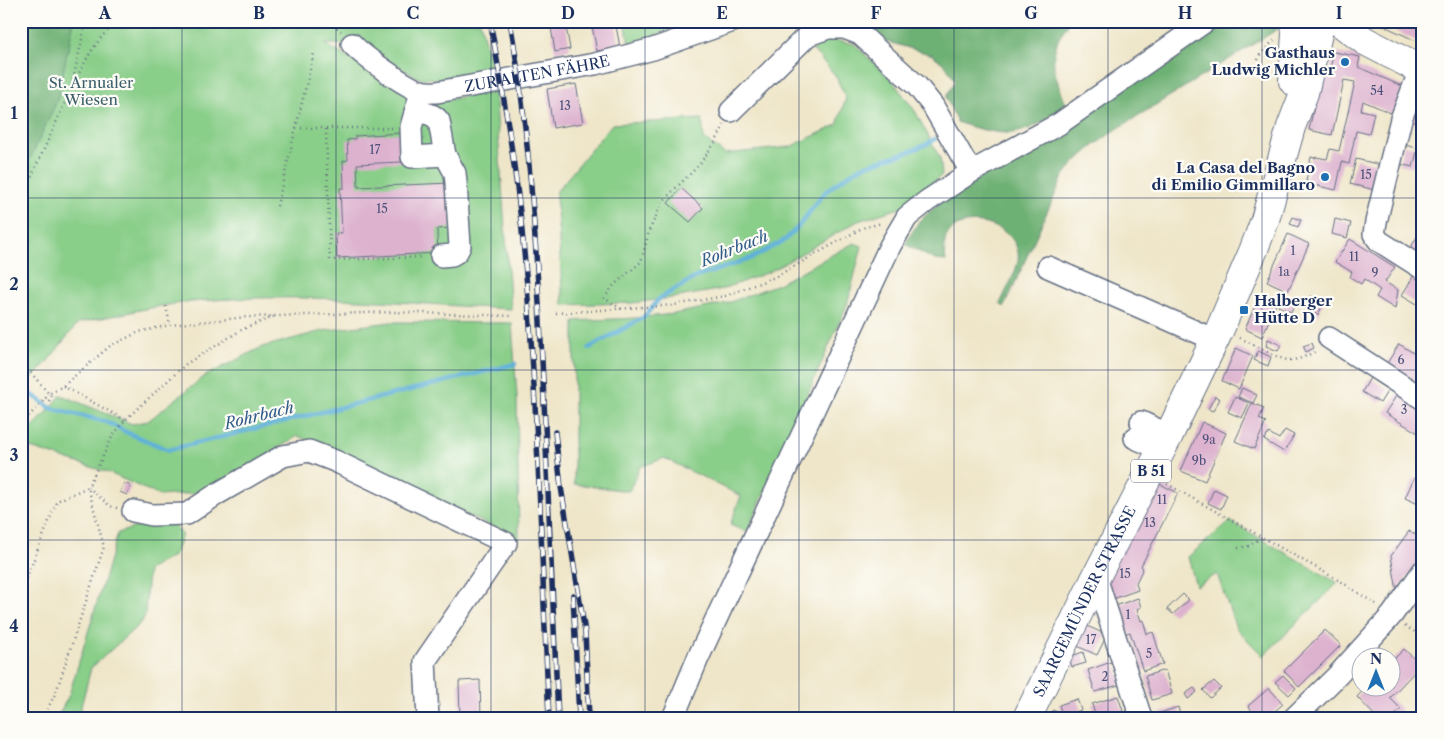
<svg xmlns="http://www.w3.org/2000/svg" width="1444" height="739" viewBox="0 0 1444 739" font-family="'Libre Caslon Text',serif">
<rect width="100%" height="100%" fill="#fdfcf7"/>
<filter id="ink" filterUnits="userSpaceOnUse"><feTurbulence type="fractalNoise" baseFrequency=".02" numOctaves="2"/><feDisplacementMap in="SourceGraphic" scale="10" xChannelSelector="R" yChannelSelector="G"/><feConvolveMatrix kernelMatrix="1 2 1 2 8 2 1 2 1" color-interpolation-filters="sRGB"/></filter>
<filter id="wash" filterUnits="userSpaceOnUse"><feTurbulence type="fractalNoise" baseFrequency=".0096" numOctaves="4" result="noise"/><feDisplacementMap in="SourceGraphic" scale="20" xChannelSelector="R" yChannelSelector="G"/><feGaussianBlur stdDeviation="1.12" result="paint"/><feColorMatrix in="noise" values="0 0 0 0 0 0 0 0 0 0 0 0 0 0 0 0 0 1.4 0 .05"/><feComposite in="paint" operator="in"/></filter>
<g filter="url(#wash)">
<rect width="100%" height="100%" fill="#efe6c9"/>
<path fill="#89ce89" stroke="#527e74" d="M21 21H480L492 71 438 79 419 78 389 62 364 45 325 44 424 104 495 91 511 309C408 304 304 292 201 301 160 304 119 315 78 323L47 362 21 390Z
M625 21H696L629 44Z
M828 39 854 44 892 80 915 111 940 158 942 175 903 207 858 221 771 271 723 289 673 298 632 303 563 305 556 192 612 124 702 119 704 139 725 154 790 147 837 125 846 98 835 75 813 50Z
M854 243 862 246 847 305 747 532 730 525 741 496 664 458 640 467 629 491 574 484V321L635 318 674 314 728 303 778 284Z
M391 322 512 323 517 396 519 539 298 436 208 492 160 496 107 472 21 445V439L51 408 61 395 132 424 148 421 205 376 262 347 322 331Z
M1230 521 1338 583 1263 656 1236 628 1217 574 1196 586 1188 557Z
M145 524H173L182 534 175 555 148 570 145 614 142 622 91 668 78 718H57L69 695 118 533Z"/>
<path fill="#6eb175" stroke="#44706a" d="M21 21H74L57 101 32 155 21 171Z
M857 21H1070C1045 54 1053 69 1066 105 1053 115 1039 126 1022 131 1005 137 973 128 957 122L946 97 955 81 946 66 933 55 885 41Z
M1227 21H1281V27L1117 129C1097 143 1077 157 1063 177L1004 307 1000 304C1005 292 1016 273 1018 261 1024 223 953 207 945 241 944 247 945 255 946 261L935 260 905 244 919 221 942 201 1156 68Z"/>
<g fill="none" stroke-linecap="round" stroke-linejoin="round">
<path stroke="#5eb1d9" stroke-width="4.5" d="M589 348 644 317 659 299 696 277 752 258 785 240 798 227 825 192 845 177 863 166 908 152 925 145 935 139
M21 384 31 394 51 408 107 422 128 433 169 450 515 364"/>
</g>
<g id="blocks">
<path fill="#ddb2cf" d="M550 21H565L570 49 555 52Z
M591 21H615L620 47 597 51Z
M1382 21 1423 22V44L1382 25Z
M1334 52 1360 57 1358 67 1404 87 1393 114 1363 101 1361 110 1374 113 1369 134 1356 131 1349 164 1342 162 1336 190 1309 184 1310 182 1306 181 1311 157 1315 158 1316 157 1327 159 1330 149 1339 151 1355 82 1344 80 1332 135 1309 130 1321 75 1328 76Z
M576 84 583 123 553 128 547 89Z
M1423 91V129L1416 126 1417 123 1411 120Z
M401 133 402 162 357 164 358 187 450 183 452 228 437 229 438 253 337 258 336 233H342L340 188H344L343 161 348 160 347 140 355 139V136Z
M1404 145 1418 148 1413 167 1399 164Z
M1356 159 1381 165 1375 190 1350 184Z
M681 188 703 208 690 222 668 203Z
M1293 217 1301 220 1298 227 1290 224Z
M1335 219 1351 223 1347 238 1332 234Z
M1423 227V261L1408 252Z
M1288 234 1309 244 1288 291 1267 281Z
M1350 239 1395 267 1385 282 1398 290 1395 309 1376 297 1380 290 1364 279 1361 284 1350 277 1352 272 1335 262Z
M1416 272 1423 276 1422 307 1402 295Z
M1311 296 1324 302 1318 315 1305 309Z
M1259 297 1276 304 1262 337 1245 329Z
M1281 299 1294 305 1291 312 1278 306Z
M1418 336 1423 338V345L1415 341Z
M1268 339 1281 345 1278 351 1266 346Z
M1312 343 1314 348 1306 352 1303 346Z
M1399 344 1423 359V383L1420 387 1386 365Z
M1236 348 1253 356 1239 389 1222 381Z
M1258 351 1271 357 1268 366 1254 360Z
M1370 378 1388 390 1380 403 1362 392Z
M1242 388 1257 395 1253 403 1238 397Z
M1400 390 1423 405V436L1385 413Z
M1215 396 1220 399 1213 411 1208 409Z
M1235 397 1249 403 1242 418 1228 412Z
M1252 403 1264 408 1259 419 1266 422 1254 449 1235 441Z
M1202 422 1226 433 1205 481 1181 471Z
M1285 430 1294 435 1284 452 1264 440 1269 433 1279 439Z
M1414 478 1423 482V506L1405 498Z
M124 483 131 486 127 495 120 492Z
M1158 483 1178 493 1141 566 1143 568 1136 583 1138 590 1113 599 1106 581Z
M1214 489 1227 495 1221 509 1208 503Z
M1409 531 1423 539V556L1397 591 1391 556Z
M1183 594 1189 600 1173 614 1167 609Z
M1423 596V614L1414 609Z
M1138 598 1141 607 1137 609 1141 621 1143 620 1147 634 1153 632 1163 664 1143 671 1130 632 1124 634 1115 606Z
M1085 625 1107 635 1097 655 1075 645Z
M1325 630 1341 645 1299 687 1284 671Z
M1404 649 1421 665 1390 698 1401 709 1392 718H1377L1357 697 1367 686H1392V661Z
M1083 652 1086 663 1072 667 1069 657Z
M1114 661 1122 684 1095 692 1088 670Z
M1165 670 1172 694 1152 700 1145 676Z
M1283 675 1296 688 1289 695 1275 682Z
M480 680 481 718H460L459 681Z
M1214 681 1221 688 1210 698 1203 690Z
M1194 688 1197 692 1188 699 1185 694Z
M1269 688 1283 704 1267 718H1258L1248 706Z
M1118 696 1123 711 1102 718H1096L1092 704Z
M1077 699 1081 710 1063 716 1064 718H1050L1053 710 1062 714 1059 705Z
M1178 707 1181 718H1158L1157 714Z"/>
</g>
</g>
<g filter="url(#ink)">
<use href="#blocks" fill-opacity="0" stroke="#656f83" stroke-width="1"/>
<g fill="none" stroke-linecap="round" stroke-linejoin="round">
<g stroke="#656f83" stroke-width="24">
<g id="minor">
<path id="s1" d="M352 44C363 56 407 88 421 91 426 93 432 92 437 92L595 64 653 49 733 21"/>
<path d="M1420 70 1401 119 1376 222 1374 234 1379 241 1423 269"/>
<path d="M419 99 411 127 412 157 445 155"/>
<path d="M731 111 808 35 828 28H844L860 34 917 86 933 106 971 172"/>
<path d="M415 112C424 113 433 113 439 121L445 155 455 173 456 183 460 246 457 252 452 255 441 256"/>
<path d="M1048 267 1215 340"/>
<path d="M1329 338 1423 399"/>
<path d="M1141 422 1169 435"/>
<path d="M1135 438 1161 449"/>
<path d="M133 511 152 515 187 514 217 494 283 456 309 451 335 461 506 543 425 661 428 718"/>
<path d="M1096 577 1141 718"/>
<path d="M673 718 698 658 890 246 907 217 927 201 971 172 1059 124 1206 21"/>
<path d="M1294 718 1337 676 1392 615 1423 571"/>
</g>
</g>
<g stroke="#656f83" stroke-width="30">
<g id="major">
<path d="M1338 21 1365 41 1423 71"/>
<path d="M1293 81 1296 33 1295 21"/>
<path id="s2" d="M1027 718 1096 577 1169 435 1220 329 1254 249 1265 220 1291 127 1304 93 1321 21"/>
</g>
</g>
<path stroke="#656f83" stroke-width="2.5" stroke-dasharray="1 4" stroke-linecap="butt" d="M100 21 116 22
M329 21 341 31
M1258 60 1260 55 1274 40
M71 89 86 21
M296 128H394
M326 129 330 260 423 257
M21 194 26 188C38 162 50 137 61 111 76 80 90 43 118 21
M277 206 314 53
M21 237 24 249 21 263
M166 306 170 325
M621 309 604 298 614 285 641 262 649 231 663 201 699 165 716 141 724 125
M556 313 674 305 725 296 775 277 862 228 882 223
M1240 338C1251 343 1277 358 1287 360 1298 361 1309 355 1317 350
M21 361 49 394 63 386 110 346 139 332 170 325 248 317 393 312 512 316
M63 386 125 420
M49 401 52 393
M21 423 36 409 49 394
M1167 484 1340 581 1377 605
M117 508 110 506 88 487 112 437 125 420 186 364 243 329 275 316
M1238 548 1249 546 1262 537
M21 592 57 501 88 487 104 547 56 692 43 718
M1405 626 1423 637"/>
<use href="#minor" stroke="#fff" stroke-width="21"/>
<use href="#major" stroke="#fff" stroke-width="28"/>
<g stroke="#1b2f5e" stroke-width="5.5">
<path id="rail" d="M490 21C503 91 515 160 522 231 538 392 541 555 549 718
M510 21C532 147 538 274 544 401 548 506 553 612 558 718
M555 432 561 487 585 632 589 718
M573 595 579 718"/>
</g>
<use href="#rail" stroke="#fdfcf7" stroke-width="4" stroke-dasharray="11" stroke-linecap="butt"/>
</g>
</g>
<path fill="none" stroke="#1b2f5e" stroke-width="1" stroke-opacity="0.55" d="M182 21V718M336 21V718M491 21V718M645 21V718M799 21V718M954 21V718M1108 21V718M1262 21V718M21 198H1423M21 370H1423M21 540H1423"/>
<g fill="#1f6fb2" stroke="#fdfcf7" stroke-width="2">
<circle cx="1345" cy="62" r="5"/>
<circle cx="1325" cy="177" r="5"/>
<rect x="1239" y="305" width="10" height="10" rx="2.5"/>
</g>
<g text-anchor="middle" stroke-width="4.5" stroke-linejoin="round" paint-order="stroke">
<g font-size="12" fill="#4c507a">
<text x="1377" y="95">54</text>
<text x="565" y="110">13</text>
<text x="375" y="154">17</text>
<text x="1366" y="179">15</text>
<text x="382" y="213">15</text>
<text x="1293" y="255">1</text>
<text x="1354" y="261">11</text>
<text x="1284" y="276">1a</text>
<text x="1375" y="277">9</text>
<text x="1401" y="364">6</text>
<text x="1404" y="414">3</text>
<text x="1209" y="444">9a</text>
<text x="1199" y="465">9b</text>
<text x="1162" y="504">11</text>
<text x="1150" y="527">13</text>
<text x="1125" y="578">15</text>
<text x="1128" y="619">1</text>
<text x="1091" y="644">17</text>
<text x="1149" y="658">5</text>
<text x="1105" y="681">2</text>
</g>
<rect fill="#fdfcf7" stroke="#5f6c8c" stroke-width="1" x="1131" y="459.5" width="40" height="23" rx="4"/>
<g font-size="14" font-weight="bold" fill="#1b2f5e">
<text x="1151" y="476">B 51</text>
</g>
<g font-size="15" font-weight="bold" fill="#1b2f5e" stroke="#fdfcf7" text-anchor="end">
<text x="1335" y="58">Gasthaus<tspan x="1335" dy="17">Ludwig Michler</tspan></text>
<text x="1315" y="173">La Casa del Bagno<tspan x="1315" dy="17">di Emilio Gimmillaro</tspan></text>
<text x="1254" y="306" text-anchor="start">Halberger<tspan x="1254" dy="17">Hütte D</tspan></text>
</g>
<g font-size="15" fill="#1b2f5e" stroke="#fdfcf7">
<text dy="5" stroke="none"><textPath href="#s1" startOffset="202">ZUR ALTEN FÄHRE</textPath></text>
<text dy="5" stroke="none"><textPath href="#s2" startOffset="130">SAARGEMÜNDER STRASSE</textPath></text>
</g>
<g font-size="15" fill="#3c5f6b" stroke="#fdfcf7">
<text x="91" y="88">St. Arnualer<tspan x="91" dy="17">Wiesen</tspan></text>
</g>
<g font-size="16" font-style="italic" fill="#325c89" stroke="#fdfcf7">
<text transform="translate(734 248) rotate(-22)" y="6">Rohrbach</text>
<text transform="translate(259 415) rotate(-14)" y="6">Rohrbach</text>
</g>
</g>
<rect width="1444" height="739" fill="none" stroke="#fdfcf7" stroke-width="55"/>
<g transform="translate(1376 672)"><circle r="24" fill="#fdfcf7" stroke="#a3aaba"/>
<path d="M0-4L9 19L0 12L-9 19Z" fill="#1f6fb2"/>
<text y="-8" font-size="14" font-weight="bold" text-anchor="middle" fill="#1b2f5e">N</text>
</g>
<rect x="28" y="28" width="1388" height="684" fill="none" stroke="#1b2f5e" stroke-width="2"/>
<g font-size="16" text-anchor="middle" font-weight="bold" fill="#1b2f5e">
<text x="105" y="19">A</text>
<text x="259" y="19">B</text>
<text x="413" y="19">C</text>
<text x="568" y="19">D</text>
<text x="722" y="19">E</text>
<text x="876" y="19">F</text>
<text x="1031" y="19">G</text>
<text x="1185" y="19">H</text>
<text x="1339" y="19">I</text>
<text x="14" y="119">1</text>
<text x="14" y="290">2</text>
<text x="14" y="461">3</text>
<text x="14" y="632">4</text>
</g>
</svg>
